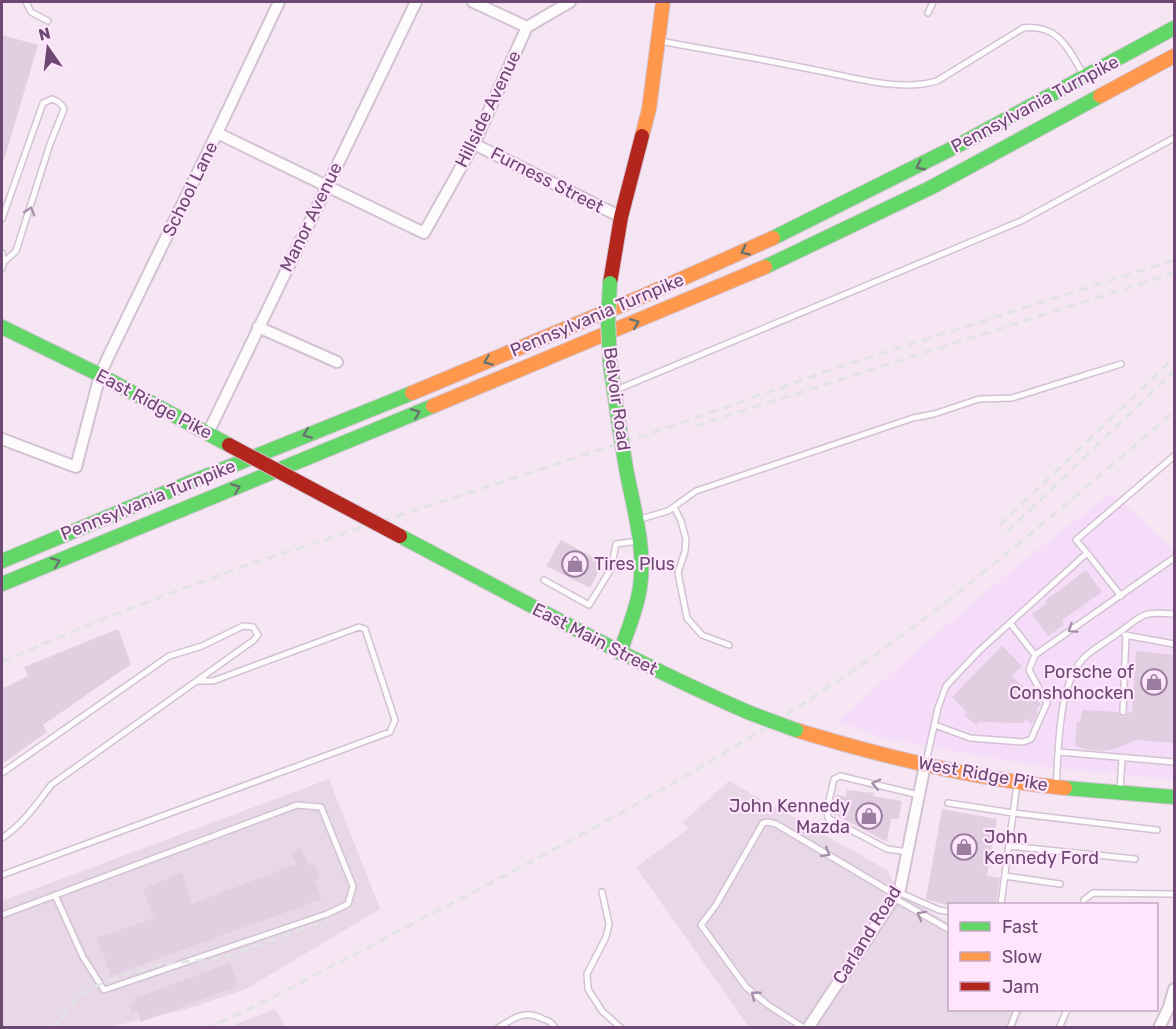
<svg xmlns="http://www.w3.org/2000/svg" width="1176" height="1029" viewBox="0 0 1176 1029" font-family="Rubik,sans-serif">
<rect width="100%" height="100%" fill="#f6e6f4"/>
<path fill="#f5dcf8" d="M1112 492 1174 550V780L1038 766 888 739 838 722 910 656 1019 564Z"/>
<path fill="#e7d7e7" d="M329 779 380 909 246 989 187 1009 109 1027 2 1028V901Z
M729 781 887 870 902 896 949 923 950 1010H1023L1016 1027H749L636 867 688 829 683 822Z
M275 1009 285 1027H229Z"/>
<path fill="#e1cee1" d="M2 35 38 45 4 160H2Z
M561 540 603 563 590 588 546 566Z
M1086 570 1102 592 1062 620 1064 625 1048 636 1032 614 1047 603 1045 601Z
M118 629 131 664 43 725 47 732 2 764V689L28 676 24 667Z
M1002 646 1022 666 1012 676 1041 704 1036 710 1038 712 1032 724 1026 719 1022 723 978 722 976 725 964 715 967 713 952 697Z
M1136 651 1174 655V743L1136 740 1115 749 1103 751 1084 749 1075 746 1077 721 1080 722 1082 710 1118 712 1122 717 1126 716 1128 712 1132 713Z
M847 790 874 793 873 796 902 801 899 819H891L887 842 832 813 836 794 846 797Z
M942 809 997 819 987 876 1000 878 996 904H950V906L926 899Z
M301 848 309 866 314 865 319 878 314 880 322 899 111 976 97 938 154 918 143 889 182 873 192 904 297 864 291 852Z
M230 963 238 986 141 1022 137 1011 131 1012 128 1005 134 1003 133 999Z"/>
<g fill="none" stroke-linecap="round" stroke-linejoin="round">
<g stroke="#d2c2d2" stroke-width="8">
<path id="lane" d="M26 2 31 12 48 21
M928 13 933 2
M660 41C708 50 757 58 805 68 845 75 897 93 937 81L1023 28C1058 24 1068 48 1083 74
M2 219 43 103 52 99C58 101 61 103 64 109L50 144 16 251 4 262 2 268
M2 253 4 262
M616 390 1021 221 1174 138
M674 507 681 521 686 539 685 551 678 573 687 618 702 635 729 645
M637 520 668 511 696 491 913 418 934 414 979 399 1012 398 1121 364
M1087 553 1121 596
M544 580 589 605 611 569 616 544 639 541
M1010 623 1035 655
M1125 635 1174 644
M1123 712 1126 635
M935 725 970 738 1023 742 1031 739 1047 703 1029 670 1035 655 1174 558
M1059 752 1174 762
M926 762 938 708 946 686 979 651 1087 553 1076 540 1174 456
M2 773 169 656 202 646 243 626 253 627 258 635 254 640 51 785C36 805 23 824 2 838
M1056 786C1059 749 1057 680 1087 655 1096 647 1107 641 1117 634 1143 615 1141 611 1174 614
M1120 791 1122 758
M948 803 1013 813 1157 830
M1009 846 1135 859
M908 852 887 849 828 818 827 809 834 779 840 776 919 795
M2 875 390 732 395 720 365 629 359 627 213 681H197
M1005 876 1060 884
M602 892 609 924 606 937 587 974 588 989 602 1011 621 1028
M898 892 939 910 950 912
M894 898 950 930
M1001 904 1017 784
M1083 904 1084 900 1093 893 1174 894
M2 915 297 805 321 807 353 886 348 904 327 914 104 990 83 957 55 895
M498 1028C514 1018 525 1009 543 1019 549 1021 552 1022 555 1028
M804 1028 768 1005 746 987 701 925 716 905 763 823 768 822 776 824 896 895
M1010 1028 1017 1010
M1059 1028 1067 1010"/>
</g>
<g stroke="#d2c2d2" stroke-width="14">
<path id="street" d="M473 2 527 27
M217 133 424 233 474 144 527 27 570 2
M474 144 621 217
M258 327 337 362
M208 433 416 2
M2 439 76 467 100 375 109 355 217 133 279 2
M808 1028 900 889 925 765
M1159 1028 1169 1007 1174 989"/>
</g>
<g stroke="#d3c4d3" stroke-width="16">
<path id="fast" d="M773 238 955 147 1174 28
M765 267 930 188 1100 96
M2 327 100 375 229 445
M610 363 620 432
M400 536C516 597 630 661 750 713
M2 561 184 485 412 393
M2 584 433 406
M620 653C627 631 637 610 640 587 646 547 633 507 626 468
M1065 788 1174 797"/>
</g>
<g stroke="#d3c4d3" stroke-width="16">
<path id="slow" d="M1100 96 1174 56
M642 136 649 109 663 2
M412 393 641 297 773 238
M433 406 765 267
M796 730C884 757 973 779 1065 788"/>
</g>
<g stroke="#d3c4d3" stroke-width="16">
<path id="jam" d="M610 283 621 217 642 136"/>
</g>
<use href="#lane" stroke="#fefbfd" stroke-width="5"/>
<use href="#street" stroke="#fefbfd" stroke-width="10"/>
<use href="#fast" stroke="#63d668" stroke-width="14"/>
<use href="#slow" stroke="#ff974d" stroke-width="14"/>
<use href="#jam" stroke="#b3261e" stroke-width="14"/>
<path stroke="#e2e3e5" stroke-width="3" stroke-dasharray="9 6" stroke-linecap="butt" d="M695 426 1174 273
M1000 525 1174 358
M1007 532 1174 371
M2 662 97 621 244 566 664 429 842 366 1174 260
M52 1028 80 996 96 986 121 976 159 965 225 957 328 920
M205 1028C245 1013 283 992 320 972 358 953 395 933 433 913 580 837 727 758 864 663 973 586 1073 498 1174 412"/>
<g stroke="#d3c4d3" stroke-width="16" stroke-linecap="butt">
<path id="fast-bridge" d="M610 283 608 320 610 363
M620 432 626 468
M750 713 796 730"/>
</g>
<g stroke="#d3c4d3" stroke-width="16" stroke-linecap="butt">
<path id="jam-bridge" d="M229 445 400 536"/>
</g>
<use href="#fast-bridge" stroke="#63d668" stroke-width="14"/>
<use href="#jam-bridge" stroke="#b3261e" stroke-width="14"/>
</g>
<defs><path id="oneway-chevron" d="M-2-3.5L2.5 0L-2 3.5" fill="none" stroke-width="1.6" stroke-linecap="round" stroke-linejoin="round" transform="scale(1.5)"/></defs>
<g stroke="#69736f">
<use href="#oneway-chevron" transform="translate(920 166) rotate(153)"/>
<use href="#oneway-chevron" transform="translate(745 251) rotate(155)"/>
<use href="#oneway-chevron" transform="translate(635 323) rotate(-22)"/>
<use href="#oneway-chevron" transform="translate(488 361) rotate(157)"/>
<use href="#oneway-chevron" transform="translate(416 413) rotate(-22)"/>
<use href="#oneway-chevron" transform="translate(307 434) rotate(158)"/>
<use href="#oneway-chevron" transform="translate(236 488) rotate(-22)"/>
<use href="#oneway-chevron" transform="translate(56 562) rotate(-22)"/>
</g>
<g stroke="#a690aa">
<use href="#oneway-chevron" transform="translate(30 211) rotate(-73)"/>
<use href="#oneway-chevron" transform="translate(1072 629) rotate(146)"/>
<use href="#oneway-chevron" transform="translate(876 784) rotate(-167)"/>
<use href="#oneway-chevron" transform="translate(826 853) rotate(31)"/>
<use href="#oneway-chevron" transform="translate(921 915) rotate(-151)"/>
<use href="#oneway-chevron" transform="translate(755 995) rotate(-141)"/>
</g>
<defs>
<g id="shop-ring" transform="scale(1.35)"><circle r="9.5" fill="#ffe6fd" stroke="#9c7fa0" stroke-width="1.5"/><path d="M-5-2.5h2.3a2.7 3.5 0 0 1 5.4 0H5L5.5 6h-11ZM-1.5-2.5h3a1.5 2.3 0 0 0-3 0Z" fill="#9c7fa0"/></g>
</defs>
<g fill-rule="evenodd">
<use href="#shop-ring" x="575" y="564"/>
<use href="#shop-ring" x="1154" y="682"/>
<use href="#shop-ring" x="869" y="816"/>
<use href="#shop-ring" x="964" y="847"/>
</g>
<g text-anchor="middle" stroke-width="4.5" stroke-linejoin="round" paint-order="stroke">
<g font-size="18" fill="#6c4872" stroke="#ffe6fd">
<text transform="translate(1035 104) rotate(-28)" y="6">Pennsylvania Turnpike</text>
<text transform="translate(488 109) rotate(-64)" y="6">Hillside Avenue</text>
<text transform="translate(547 180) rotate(27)" y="6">Furness Street</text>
<text transform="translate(190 189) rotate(-64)" y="6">School Lane</text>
<text transform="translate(311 217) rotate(-64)" y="6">Manor Avenue</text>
<text transform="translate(597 315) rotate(-23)" y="6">Pennsylvania Turnpike</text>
<text transform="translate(617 399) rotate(82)" y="6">Belvoir Road</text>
<text transform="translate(154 404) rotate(28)" y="6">East Ridge Pike</text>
<text transform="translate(148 500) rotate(-22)" y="6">Pennsylvania Turnpike</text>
<text transform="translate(595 639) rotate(27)" y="6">East Main Street</text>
<text transform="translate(983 774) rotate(10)" y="6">West Ridge Pike</text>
<text transform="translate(867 935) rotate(-58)" y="6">Carland Road</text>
</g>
<g font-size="18" fill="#6c4872" stroke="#ffe6fd" text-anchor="start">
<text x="594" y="570">Tires Plus</text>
<text x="1134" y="678" text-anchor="end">Porsche of<tspan x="1134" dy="21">Conshohocken</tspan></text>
<text x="850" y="812" text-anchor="end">John Kennedy<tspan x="850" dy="21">Mazda</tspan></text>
<text x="984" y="843">John<tspan x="984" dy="21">Kennedy Ford</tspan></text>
</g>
</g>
<rect width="1176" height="1029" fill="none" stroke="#6c4872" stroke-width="6"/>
<rect x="948" y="903" width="210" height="108" fill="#ffe6fd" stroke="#c4a7c5" stroke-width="1.5"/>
<rect x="960" y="922" width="30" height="9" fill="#63d668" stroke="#c4a7c5" stroke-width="1.5"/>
<text x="1002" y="933" font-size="18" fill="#6c4872">Fast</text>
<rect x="960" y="952" width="30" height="9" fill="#ff974d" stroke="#c4a7c5" stroke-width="1.5"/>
<text x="1002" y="963" font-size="18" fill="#6c4872">Slow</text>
<rect x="960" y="982" width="30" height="9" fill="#b3261e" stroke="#c4a7c5" stroke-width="1.5"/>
<text x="1002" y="993" font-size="18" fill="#6c4872">Jam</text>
<g transform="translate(48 48) rotate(346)" stroke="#ffe6fd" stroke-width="4.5" paint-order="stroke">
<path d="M0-4.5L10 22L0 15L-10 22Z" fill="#6c4872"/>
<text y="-9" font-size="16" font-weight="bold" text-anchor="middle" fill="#6c4872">N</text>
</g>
</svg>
